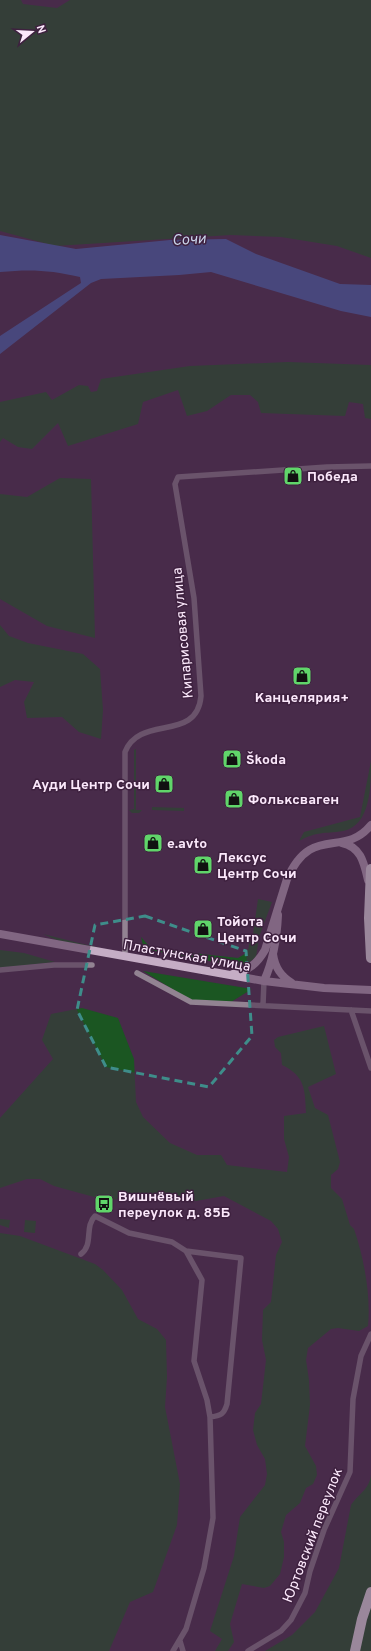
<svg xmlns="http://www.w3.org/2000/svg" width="371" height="1651" viewBox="0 0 371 1651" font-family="Overpass,sans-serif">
<rect width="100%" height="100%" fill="#482b4a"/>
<path fill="#1b5622" d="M0 0H21L23 4 57 8 70 0H371V258L337 246 281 237 231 235 55 246 0 231Z
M288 362 371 365V419L365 418 363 404 349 402 345 416 261 413 258 402 250 395H231L207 411 187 416 178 390 143 402 138 424 68 446 58 423 32 449 18 447 3 438 0 442V402L46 392 52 400 79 385 88 386 91 392 97 391 101 379 190 366Z
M60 478 91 479 95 638 47 626 0 599V494L27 497Z
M0 625 9 636 28 643 83 654 100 669 103 710 101 739 79 732 62 717 27 718 24 702 34 682 15 680 0 687Z
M136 749V810H142L139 813H132L129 810 134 809V750Z
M371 761C371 785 371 826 343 831 323 834 318 831 299 841L304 832 360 817Z
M152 807 184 808V811L152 810Z
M258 899 272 902 259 937 256 957 247 964 236 966 144 949 141 937 149 946 155 949 238 958C246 954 250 950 249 941H252Z
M43 934 103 949 59 941Z
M0 950 24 953 55 962 0 968Z
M143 971 252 989 231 1002 190 1000Z
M82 1008 118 1018 134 1059 136 1102 143 1117 170 1143 197 1155H221L227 1165 287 1172 289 1157 284 1139V1116L306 1113C305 1089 305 1076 282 1065L281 1053 275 1047 274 1040 278 1037 324 1026 336 1074 308 1087 315 1108 328 1115 340 1162 338 1169 331 1175V1188L342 1199 350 1225 354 1229C364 1258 371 1296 368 1326L359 1331 338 1328 331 1329 308 1348 306 1360 309 1380 310 1405 305 1446 316 1466 317 1475 313 1484 306 1488 300 1503 286 1515 281 1532 284 1542V1557L280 1574 270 1586 264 1588 242 1584 230 1624 234 1642 228 1651H215L222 1639 210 1631 234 1556 240 1517 265 1485 267 1474 265 1459 257 1445 253 1430 255 1413 261 1404 266 1360 262 1340 263 1310 271 1302 276 1255 282 1242 278 1229 271 1221 224 1196 196 1201 161 1197 105 1200 54 1186 40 1179H27L0 1188V1118L53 1059 42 1040 51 1014Z
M0 1219 10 1220 9 1228 0 1225Z
M25 1220 36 1221 35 1233 24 1232Z
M0 1233 20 1236 95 1264 103 1270 122 1290 138 1319 157 1329 166 1340 167 1377 165 1407 180 1484 177 1525 153 1592 130 1602 109 1651H0Z
M371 1475V1651H265L292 1635 315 1612 339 1568 351 1505C358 1494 369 1490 371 1475Z"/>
<path fill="#4869b9" d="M0 235 76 249 170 240 226 239 256 254 340 284 371 285V317L341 311 211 272 179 275 101 279 91 283 0 354V336L81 283 80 277C51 270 30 269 0 272Z"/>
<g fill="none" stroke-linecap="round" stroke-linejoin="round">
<path stroke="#928392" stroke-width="5.5" d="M125 957V752C140 714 197 743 201 696L194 598 175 484 178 477 327 467 371 466
M0 970 54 965H92
M137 973 191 1002 371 1011
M263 1005 264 981
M351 1010 371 1068
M186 1251 241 1258 227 1404C224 1414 221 1416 210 1417
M81 1254C94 1244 84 1227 95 1216L129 1233 172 1242 186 1251 202 1280 194 1361 207 1400 210 1417 213 1518 204 1568 186 1629 173 1651
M180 1641 183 1651
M248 1651 281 1631 291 1620 305 1593 310 1571 324 1530 350 1472 353 1399 361 1356 371 1334"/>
<path stroke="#c5adc5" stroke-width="8" d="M342 843C361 847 364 863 368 880
M0 934 264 981 324 988 371 990
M273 954C275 968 281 976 292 983
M233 974C249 970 257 964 265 950L287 879C312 823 343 859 371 825
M264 981C273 961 277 937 278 915"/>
<path stroke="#fdf6fd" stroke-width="10" d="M371 869 369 918 371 958
M355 1651 362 1619 371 1592"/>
</g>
<path d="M0 0H371V1651H0ZM145 916 246 951 252 1036 209 1087 106 1067 77 1010 95 925Z" fill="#482b4a" fill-opacity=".55" fill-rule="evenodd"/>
<path fill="none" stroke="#3e8d8a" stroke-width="3" stroke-dasharray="8 5" stroke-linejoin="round" d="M145 916 246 951 252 1036 209 1087 106 1067 77 1010 95 925Z"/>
<defs>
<g id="shop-square" transform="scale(1)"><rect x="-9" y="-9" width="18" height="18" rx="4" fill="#60d56a" stroke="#3e213f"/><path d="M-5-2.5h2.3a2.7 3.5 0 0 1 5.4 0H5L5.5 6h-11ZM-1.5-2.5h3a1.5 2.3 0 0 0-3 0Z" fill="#111"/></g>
<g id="bus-square" transform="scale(1)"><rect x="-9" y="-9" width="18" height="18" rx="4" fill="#60d56a" stroke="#3e213f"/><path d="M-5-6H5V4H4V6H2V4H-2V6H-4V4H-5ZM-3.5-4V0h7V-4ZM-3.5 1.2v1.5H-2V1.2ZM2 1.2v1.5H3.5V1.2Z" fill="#111"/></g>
</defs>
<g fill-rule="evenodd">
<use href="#shop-square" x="293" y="476"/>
<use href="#shop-square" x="302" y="676"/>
<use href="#shop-square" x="232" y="759"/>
<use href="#shop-square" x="164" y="784"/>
<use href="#shop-square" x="234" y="799"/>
<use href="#shop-square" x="153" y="843"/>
<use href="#shop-square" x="203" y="865"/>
<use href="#shop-square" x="203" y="929"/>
<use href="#bus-square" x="104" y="1204"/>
</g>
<g text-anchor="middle" stroke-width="3" stroke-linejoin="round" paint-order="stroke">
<g font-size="14" font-weight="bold" fill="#fbe8fb" stroke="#3e213f" text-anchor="start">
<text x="307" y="481">Победа</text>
<text x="302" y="702" text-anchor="middle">Канцелярия+</text>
<text x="246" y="764">Škoda</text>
<text x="150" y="789" text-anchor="end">Ауди Центр Сочи</text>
<text x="248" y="804">Фольксваген</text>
<text x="167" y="848">e.avto</text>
<text x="217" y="862">Лексус<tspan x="217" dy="16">Центр Сочи</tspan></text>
<text x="217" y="926">Тойота<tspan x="217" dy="16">Центр Сочи</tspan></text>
<text x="118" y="1201">Вишнёвый<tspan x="118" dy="16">переулок д. 85Б</tspan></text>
</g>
<g font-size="14" fill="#fbe8fb" stroke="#3e213f">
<text transform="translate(182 633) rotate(-95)" y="5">Кипарисовая улица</text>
<text transform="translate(187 955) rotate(10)" y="5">Пластунская улица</text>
<text transform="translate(312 1535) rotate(-69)" y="5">Юртовский переулок</text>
</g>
<g font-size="15" font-style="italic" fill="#cad5eb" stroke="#3e213f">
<text transform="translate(189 239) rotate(-3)" y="5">Сочи</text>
</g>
</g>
<g transform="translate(32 32) rotate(72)" stroke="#3e213f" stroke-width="3" paint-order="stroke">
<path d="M0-3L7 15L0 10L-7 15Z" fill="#fbe8fb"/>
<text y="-6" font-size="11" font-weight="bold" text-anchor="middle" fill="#fbe8fb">N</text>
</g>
</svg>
